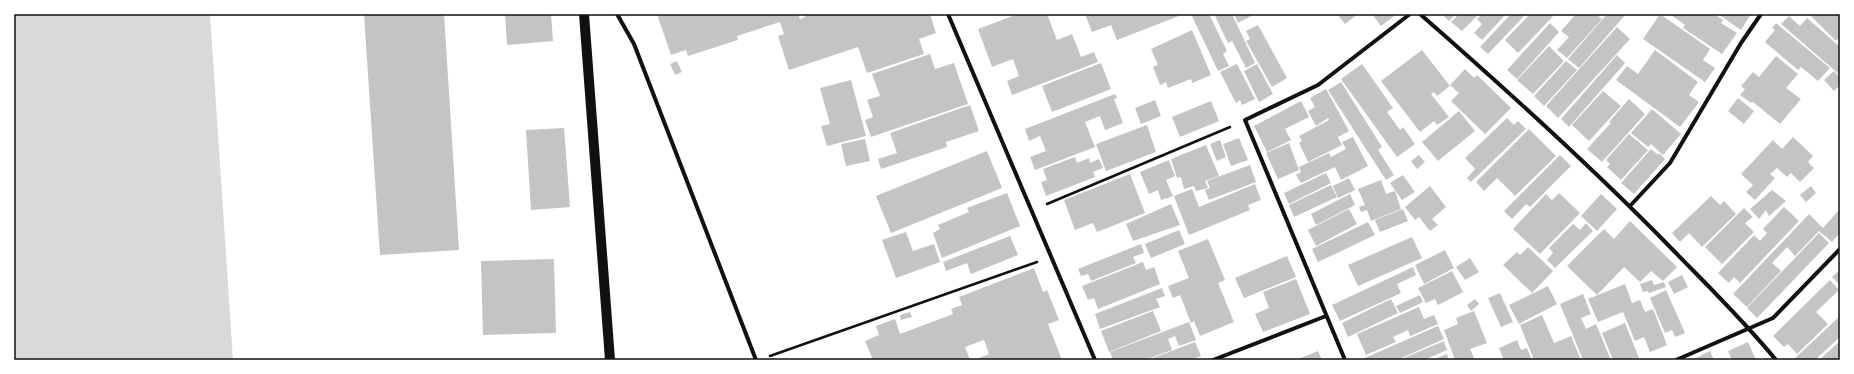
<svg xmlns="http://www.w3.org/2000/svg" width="1854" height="374" viewBox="0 0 1854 374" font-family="'Sofia Sans Condensed',sans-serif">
<rect width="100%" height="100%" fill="#fff"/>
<path fill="#d9d9d9" d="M14 14H210L233 360H14Z"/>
<path fill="#c4c4c4" d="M364 14H444L459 250 380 255Z
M505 14H551L553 41 507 45Z
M657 14H798L800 19 805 17 804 14H930L936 33 919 39 924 54 867 73 858 47 789 70 778 36 784 34 780 22 737 36 738 40 688 56 686 50 671 55Z
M1018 14H1047L1057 40 1072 34 1081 57 1094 52 1098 62 1012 95 1007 81 1019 76 1013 59 992 67 978 29Z
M1085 14H1178L1179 16 1117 40 1111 25 1092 32Z
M1191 14H1209L1227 51 1223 54 1229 66 1218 71Z
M1214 14H1232L1255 63 1246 68 1232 41 1228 43Z
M1234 14H1255L1238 23Z
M1337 14H1358L1345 24Z
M1372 14H1397L1381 26Z
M1442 14H1456L1449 21Z
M1459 14H1479L1462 31 1451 22Z
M1482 14H1506L1482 40 1474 33 1482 24 1477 19Z
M1511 14H1526L1488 54 1480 47Z
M1530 14H1555L1518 53 1505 40Z
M1576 14H1596L1602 19 1567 58 1557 50 1569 37 1561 31Z
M1607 14H1626L1579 68 1568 59Z
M1660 14 1710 49 1703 60 1715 68 1705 82 1643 39Z
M1670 14H1714L1723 20 1721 23 1737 33 1722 54 1683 28 1685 25Z
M1718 14H1751L1741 30Z
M1809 14H1840V36L1836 41Z
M1789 16 1800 26 1807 18 1840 47V75L1781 24Z
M1550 23 1559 32 1517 79 1507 70Z
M1776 23 1830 68 1818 81 1801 67 1798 70 1765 42 1775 30 1772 28Z
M1258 25 1287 78 1272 87 1246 41 1250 39 1246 31Z
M1617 27 1630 39 1558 118 1546 106Z
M1192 30 1211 75 1192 83 1191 79 1168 88 1166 82 1160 85 1153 67 1158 65 1151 49Z
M1549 46 1564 61 1533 94 1517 80Z
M1422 50 1450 86 1437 96 1434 92 1431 94 1449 117 1437 125 1434 121 1420 132 1381 81Z
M1655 50 1698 82 1689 95 1699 102 1680 127 1616 80 1627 66 1638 74Z
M930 54 935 69 954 63 968 104 871 137 865 120 873 117 867 100 880 96 872 74Z
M1617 55 1625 63 1569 127 1561 119Z
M1776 56 1798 74 1786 88 1801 99 1780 124 1753 102 1751 103 1740 95 1745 89 1741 86 1753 72 1759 77Z
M677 61 682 72 675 75 670 64Z
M1566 61 1577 70 1544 106 1534 96Z
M1101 63 1111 89 1052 112 1042 86Z
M1237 64 1255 99 1242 105 1240 100 1236 103 1220 72Z
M1257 64 1273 94 1259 102 1244 71Z
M1362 64 1393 108 1387 112 1400 130 1403 127 1415 144 1397 157 1341 79Z
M1465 69 1474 78 1477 75 1511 108 1485 134 1451 101 1459 93 1450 85Z
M1834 71 1840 77V85L1834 91 1824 80Z
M851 80 866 136 827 146 821 126 830 124 820 88Z
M1341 82 1382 147 1378 150 1394 175 1386 180 1328 90Z
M1326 89 1349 131 1338 137 1328 118 1316 126 1308 111 1315 107 1310 98Z
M1603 91 1621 106 1589 141 1572 125Z
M1115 94 1117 98 1114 99 1123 123 1105 130 1100 116 1085 122 1095 147 1035 170 1030 157 1046 151 1040 136 1029 141 1025 129Z
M1738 98 1754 111 1744 124 1728 111Z
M1629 99 1645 114 1602 162 1587 149 1611 123 1609 122Z
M1155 100 1161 116 1141 124 1135 108Z
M1211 101 1219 121 1180 137 1172 117Z
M1301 101 1309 117 1285 129 1291 140 1267 152 1254 126Z
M970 105 979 131 946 142 947 147 881 169 878 159 897 153 890 133Z
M1652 109 1681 134 1663 155 1651 144 1648 147 1631 133Z
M1459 111 1475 131 1438 161 1422 142Z
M1507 118 1514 125 1518 121 1526 129 1471 182 1467 178 1475 169 1465 158Z
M1329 120 1342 145 1308 162 1299 143 1302 141 1299 136Z
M1147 125 1156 152 1106 171 1096 144Z
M564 128 570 207 531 210 526 130Z
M1529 129 1556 156 1515 196 1497 178 1484 191 1476 182Z
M1629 134 1648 150 1621 180 1607 167 1610 164 1606 160Z
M1353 137 1368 166 1341 180 1335 167 1301 183 1296 175 1301 172 1299 167 1329 153 1331 157 1346 149 1342 142Z
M1793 137 1813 156 1808 162 1814 168 1800 182 1791 173 1787 177 1777 168 1770 174 1775 178 1755 200 1746 192 1753 185 1741 174 1773 140 1782 149Z
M1239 138 1248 160 1231 166 1223 144Z
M865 139 870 161 846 166 841 144Z
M1220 140 1226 157 1217 161 1210 144Z
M1289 143 1299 170 1278 179 1266 153Z
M1206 145 1219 176 1205 181 1208 188 1196 191 1194 186 1184 189 1181 177 1177 178 1171 159Z
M1651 149 1658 155 1659 153 1665 159 1634 194 1621 183Z
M987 151 1002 188 891 233 876 196Z
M1419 155 1425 162 1417 169 1411 161Z
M1560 155 1571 166 1530 207 1526 204 1512 219 1504 211Z
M1075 157 1077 163 1089 158 1090 163 1099 159 1103 168 1093 172 1095 177 1046 196 1041 182 1047 180 1043 169Z
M1169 160 1175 176 1166 180 1173 196 1161 200 1158 190 1149 194 1140 172Z
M1250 165 1256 182 1209 200 1205 190 1210 188 1207 181Z
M1326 173 1331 183 1289 204 1284 193Z
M1130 174 1145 213 1097 232 1093 223 1075 230 1064 200Z
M1403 175 1415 192 1402 200 1390 183Z
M1349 178 1355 190 1338 198 1333 186Z
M1381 180 1386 194 1395 191 1401 209 1371 221 1367 210 1361 212 1359 207 1365 205 1358 189Z
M1255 184 1261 200 1248 205 1250 210 1189 235 1174 196 1192 189 1199 207Z
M1331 185 1337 197 1294 217 1289 205Z
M1430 186 1446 207 1432 219 1438 225 1430 231 1419 217 1415 220 1405 207Z
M1811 186 1816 193 1806 202 1800 195Z
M1772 190 1786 201 1769 216 1766 210 1759 219 1750 209Z
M1007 193 1020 226 942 258 933 233 940 229 938 225 969 212 967 208Z
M1559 193 1580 213 1540 254 1513 229 1546 194 1552 200Z
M1350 194 1355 205 1316 225 1311 214Z
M1601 194 1617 209 1597 231 1581 216Z
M1711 196 1720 205 1724 201 1736 214 1702 247 1689 233 1680 242 1672 233Z
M1171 204 1180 225 1133 241 1126 224Z
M1784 207 1799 221 1740 283 1734 277 1729 283 1718 273 1754 235 1760 241 1767 233 1763 229Z
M1744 208 1753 217 1745 223 1754 232 1722 264 1705 247Z
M1349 209 1357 224 1316 246 1308 230Z
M1403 209 1408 221 1380 232 1375 220Z
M1840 209V233L1832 242 1819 231 1795 256 1787 247 1772 263 1781 271 1747 307 1733 294 1809 214 1823 228Z
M1630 221 1677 267 1663 281 1651 271 1640 282 1624 267 1597 295 1567 266 1604 229 1614 239Z
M1368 222 1375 235 1318 262 1312 249Z
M1586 223 1593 231 1555 268 1547 260 1553 253 1549 248 1573 224 1580 230Z
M1179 230 1185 244 1151 258 1145 244Z
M906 232 913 251 934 244 940 262 896 278 882 240Z
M1819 233 1829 243 1757 318 1747 308Z
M1010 236 1018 255 971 274 967 263 946 271 943 262Z
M1412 237 1422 258 1358 286 1348 265Z
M1208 239 1225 280 1218 283 1234 322 1200 336 1194 321 1191 323 1180 295 1173 298 1168 286 1189 278 1178 251Z
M1141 244 1144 253 1133 257 1136 263 1091 281 1088 274 1081 276 1078 269Z
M1528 247 1553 271 1532 293 1503 265 1517 252 1520 255Z
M1445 250 1454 268 1424 284 1415 265Z
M1287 256 1296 277 1244 298 1235 278Z
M1470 258 1479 272 1465 280 1456 267Z
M554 259 556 333 483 335 481 261Z
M1143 262 1146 270 1154 267 1160 284 1098 309 1094 298 1088 300 1082 286Z
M1413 267 1416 275 1397 284 1401 293 1340 321 1332 305Z
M1034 268 1043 292 1047 290 1059 320 1048 324 1062 360H974L989 354 984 340 965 347 970 360H873L865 341 879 335 876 326 895 319 900 334 953 314 951 309 962 305 959 297Z
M1840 270V285L1832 277Z
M1452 271 1463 292 1438 305 1435 299 1426 303 1418 288Z
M1682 275 1688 287 1674 294 1668 282Z
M1296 279 1310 314 1263 332 1255 314 1269 308 1263 292Z
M1652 280 1654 285 1664 282 1666 287 1649 293 1648 291 1643 292 1640 284Z
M1830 280 1839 290 1816 312 1828 324 1797 354 1788 344 1784 347 1773 336Z
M1625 284 1632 303 1640 300 1645 312 1653 309 1667 345 1650 352 1644 337 1635 341 1623 312 1598 322 1588 299Z
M1548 286 1557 304 1519 324 1509 305Z
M1162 288 1165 296 1156 299 1160 307 1100 329 1095 314Z
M1666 290 1685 333 1675 337 1672 330 1665 333 1650 298Z
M1500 293 1513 322 1501 327 1488 298Z
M1583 294 1591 314 1581 318 1586 329 1596 324 1611 360H1583L1560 304Z
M1420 295 1423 302 1400 313 1396 306Z
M1391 299 1398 313 1348 337 1342 323Z
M1475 299 1479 304 1471 311 1467 305Z
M1419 307 1424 319 1434 315 1438 324 1410 336 1408 330 1393 337 1396 342 1366 355 1357 334Z
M1153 311 1161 331 1109 352 1101 331Z
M1474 311 1487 343 1470 349 1475 360H1455L1444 330 1458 324 1456 318Z
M910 312 912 317 901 320 900 315Z
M1542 315 1554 343 1571 336 1581 360H1534L1520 325Z
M1840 316V337L1815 360H1793Z
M1189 322 1196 340 1179 346 1175 336 1168 339 1172 350 1145 360H1113L1110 352Z
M1625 323 1639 358 1613 360 1602 333Z
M1438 326 1444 339 1397 360H1360Z
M1517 340 1521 350 1527 348 1532 360H1504L1499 348Z
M1444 341 1447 350 1424 360H1399Z
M1840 341V360H1819Z
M1195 342 1201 356 1190 360H1148Z
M1748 342 1756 360H1732L1728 351Z
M1318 351 1322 360H1296Z
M1710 351 1714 360H1692Z
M1447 354 1449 360H1432Z"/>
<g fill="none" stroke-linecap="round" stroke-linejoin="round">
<path stroke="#111" stroke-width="2.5" d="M1047 204 1230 127
M770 356 1037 262"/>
<path stroke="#111" stroke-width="4" d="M617 14 634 44 756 360
M948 14 1095 360
M1420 14C1507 90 1592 167 1673 250 1708 286 1744 321 1776 360
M1630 206 1670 163 1741 43 1761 14
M1213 360 1326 316
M1345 360 1245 120 1318 85 1410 14
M1676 360 1773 318 1840 249"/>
<path stroke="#111" stroke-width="10" d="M584 14 610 360"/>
</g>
<rect width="1854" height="374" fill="none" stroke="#ffffff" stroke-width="30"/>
<rect x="15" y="15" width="1824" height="344" fill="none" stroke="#111" stroke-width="1.5"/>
</svg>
